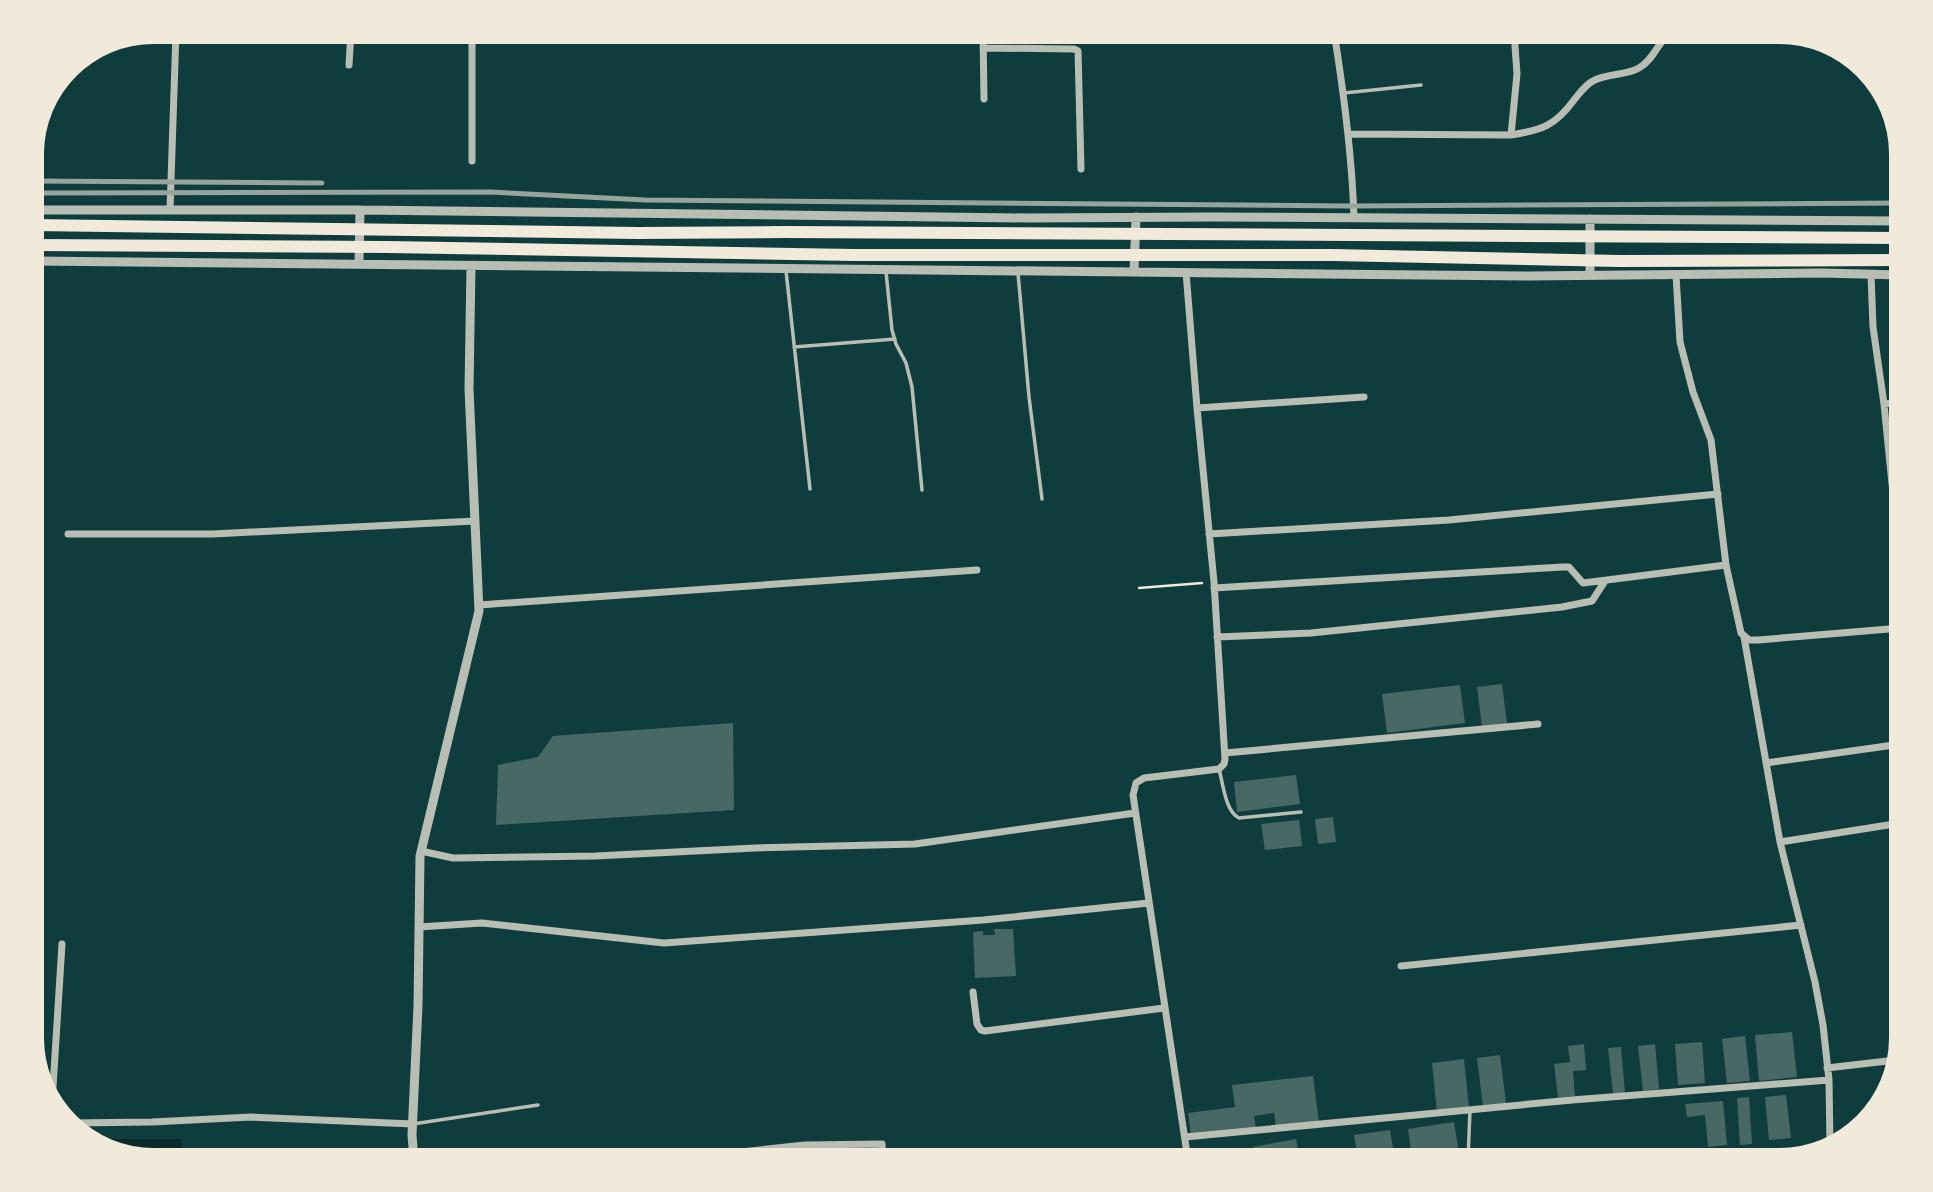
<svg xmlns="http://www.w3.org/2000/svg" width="1933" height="1192" viewBox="0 0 1933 1192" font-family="'Exo 2',sans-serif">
<rect width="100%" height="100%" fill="#0f3d3e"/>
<path fill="#0a2a2b" d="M87 1139H182V1160H154L93 1144Z"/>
<path fill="#486865" d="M1502 684 1507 724 1482 727 1477 687Z
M1460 685 1465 723 1387 733 1382 694Z
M733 723 734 810 496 825 498 765 538 757 553 736Z
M1296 775 1300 804 1237 812 1234 782Z
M1333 817 1336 842 1318 844 1315 819Z
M1299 820 1302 846 1265 850 1261 824Z
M994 929H1013L1016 976 975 978 973 932 983 931V935H995Z
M1792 1032 1797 1077 1759 1081 1755 1035Z
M1745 1036 1750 1081 1727 1083 1722 1039Z
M1702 1042 1705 1083 1678 1085 1675 1044Z
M1584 1044 1586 1070 1573 1071 1575 1096 1558 1098 1554 1064 1570 1062 1568 1046Z
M1655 1044 1659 1089 1643 1091 1638 1046Z
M1621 1047 1625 1093 1613 1094 1608 1048Z
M1500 1055 1506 1103 1483 1106 1477 1058Z
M1464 1059 1469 1108 1437 1112 1432 1063Z
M1313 1076 1319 1123 1276 1128 1274 1113 1254 1116 1256 1128 1191 1135 1188 1113 1235 1107 1232 1085Z
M1786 1095 1791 1138 1769 1140 1765 1097Z
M1749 1097 1752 1144 1740 1145 1737 1098Z
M1723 1101 1727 1145 1708 1147 1705 1115 1687 1117 1685 1104Z
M1454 1122 1460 1160H1412L1408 1129Z
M1390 1130 1395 1160H1358L1354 1135Z
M1296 1139 1300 1160H1255L1253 1147Z"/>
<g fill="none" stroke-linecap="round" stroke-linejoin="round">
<path stroke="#f1e9da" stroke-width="2.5" d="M1139 588 1202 583"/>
<path stroke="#b8beb3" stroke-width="3.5" d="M1344 93 1421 85
M786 271 810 489
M886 272 892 330 896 344 906 363 912 387 922 490
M1018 273 1029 397 1042 499
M794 347 895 339
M1219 769C1223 783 1225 811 1239 818L1301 812
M413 1124 538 1105
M1468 1160 1470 1110"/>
<path stroke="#b8beb3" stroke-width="7" d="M983 32 984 99
M1334 32C1344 94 1352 155 1354 218
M983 48 1074 49 1078 51 1081 169
M349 65 351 32
M1349 134 1511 135C1542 130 1555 126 1574 100 1580 93 1585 85 1593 81 1607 73 1625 76 1639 68 1654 60 1658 41 1671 32
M1511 135 1517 74 1514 32
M472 161V32
M170 210 176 32
M1186 272 1197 408 1214 582 1225 759 1224 764 1219 769 1144 778 1136 783 1133 795 1188 1160
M1871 274 1873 327 1884 404 1892 484 1898 526
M1676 275 1680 342 1693 392 1711 440 1726 565 1741 633 1749 640H1758L1901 628
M1884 404 1901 402
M1197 408 1364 397
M68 534H213L475 521
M1209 534 1449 520 1718 494
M1214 588 1563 567H1569L1583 583 1726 565
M479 605 977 570
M1217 637 1311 633 1562 607 1592 601 1605 581
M1744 637 1780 842 1815 982 1823 1025 1829 1080 1830 1147
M1225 753 1538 724
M1766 763 1901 744
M1780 842 1901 823
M421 851 453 858 596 856 755 848 915 844 1135 813
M419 927 482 923 664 943 983 920 1149 903
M1401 966 1801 925
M973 992 977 1024 981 1030 985 1031 1164 1008
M1827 1068 1896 1060
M52 1103 62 944
M72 1123 152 1122 251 1117 413 1124
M1185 1137 1572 1100 1829 1080
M666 1160 805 1145 882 1144 883 1160
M1170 1160 1188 1157"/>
<path stroke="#b8beb3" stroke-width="9" d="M32 210H360L1028 218 1211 217 1901 221
M32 261 1527 276 1821 273 1901 275
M359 264 360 210
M1134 272 1136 217
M1590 275V219
M414 1160 412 1135 418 1006 420 856 479 611 469 389 471 266"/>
<path stroke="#f1e9da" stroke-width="12" d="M32 225 637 233 784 232 1901 238
M32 245 387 247 855 255H1333L1619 261 1901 260"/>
<path stroke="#97a49c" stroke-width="5" d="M32 181 322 183
M32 193 491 192 645 200 1349 206 1901 203"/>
</g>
<path d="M0 0H1933V1192H0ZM154 44H1779A110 110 0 0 1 1889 154V1038A110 110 0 0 1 1779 1148H154A110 110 0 0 1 44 1038V154A110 110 0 0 1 154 44Z" fill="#f1e9da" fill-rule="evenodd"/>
</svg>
